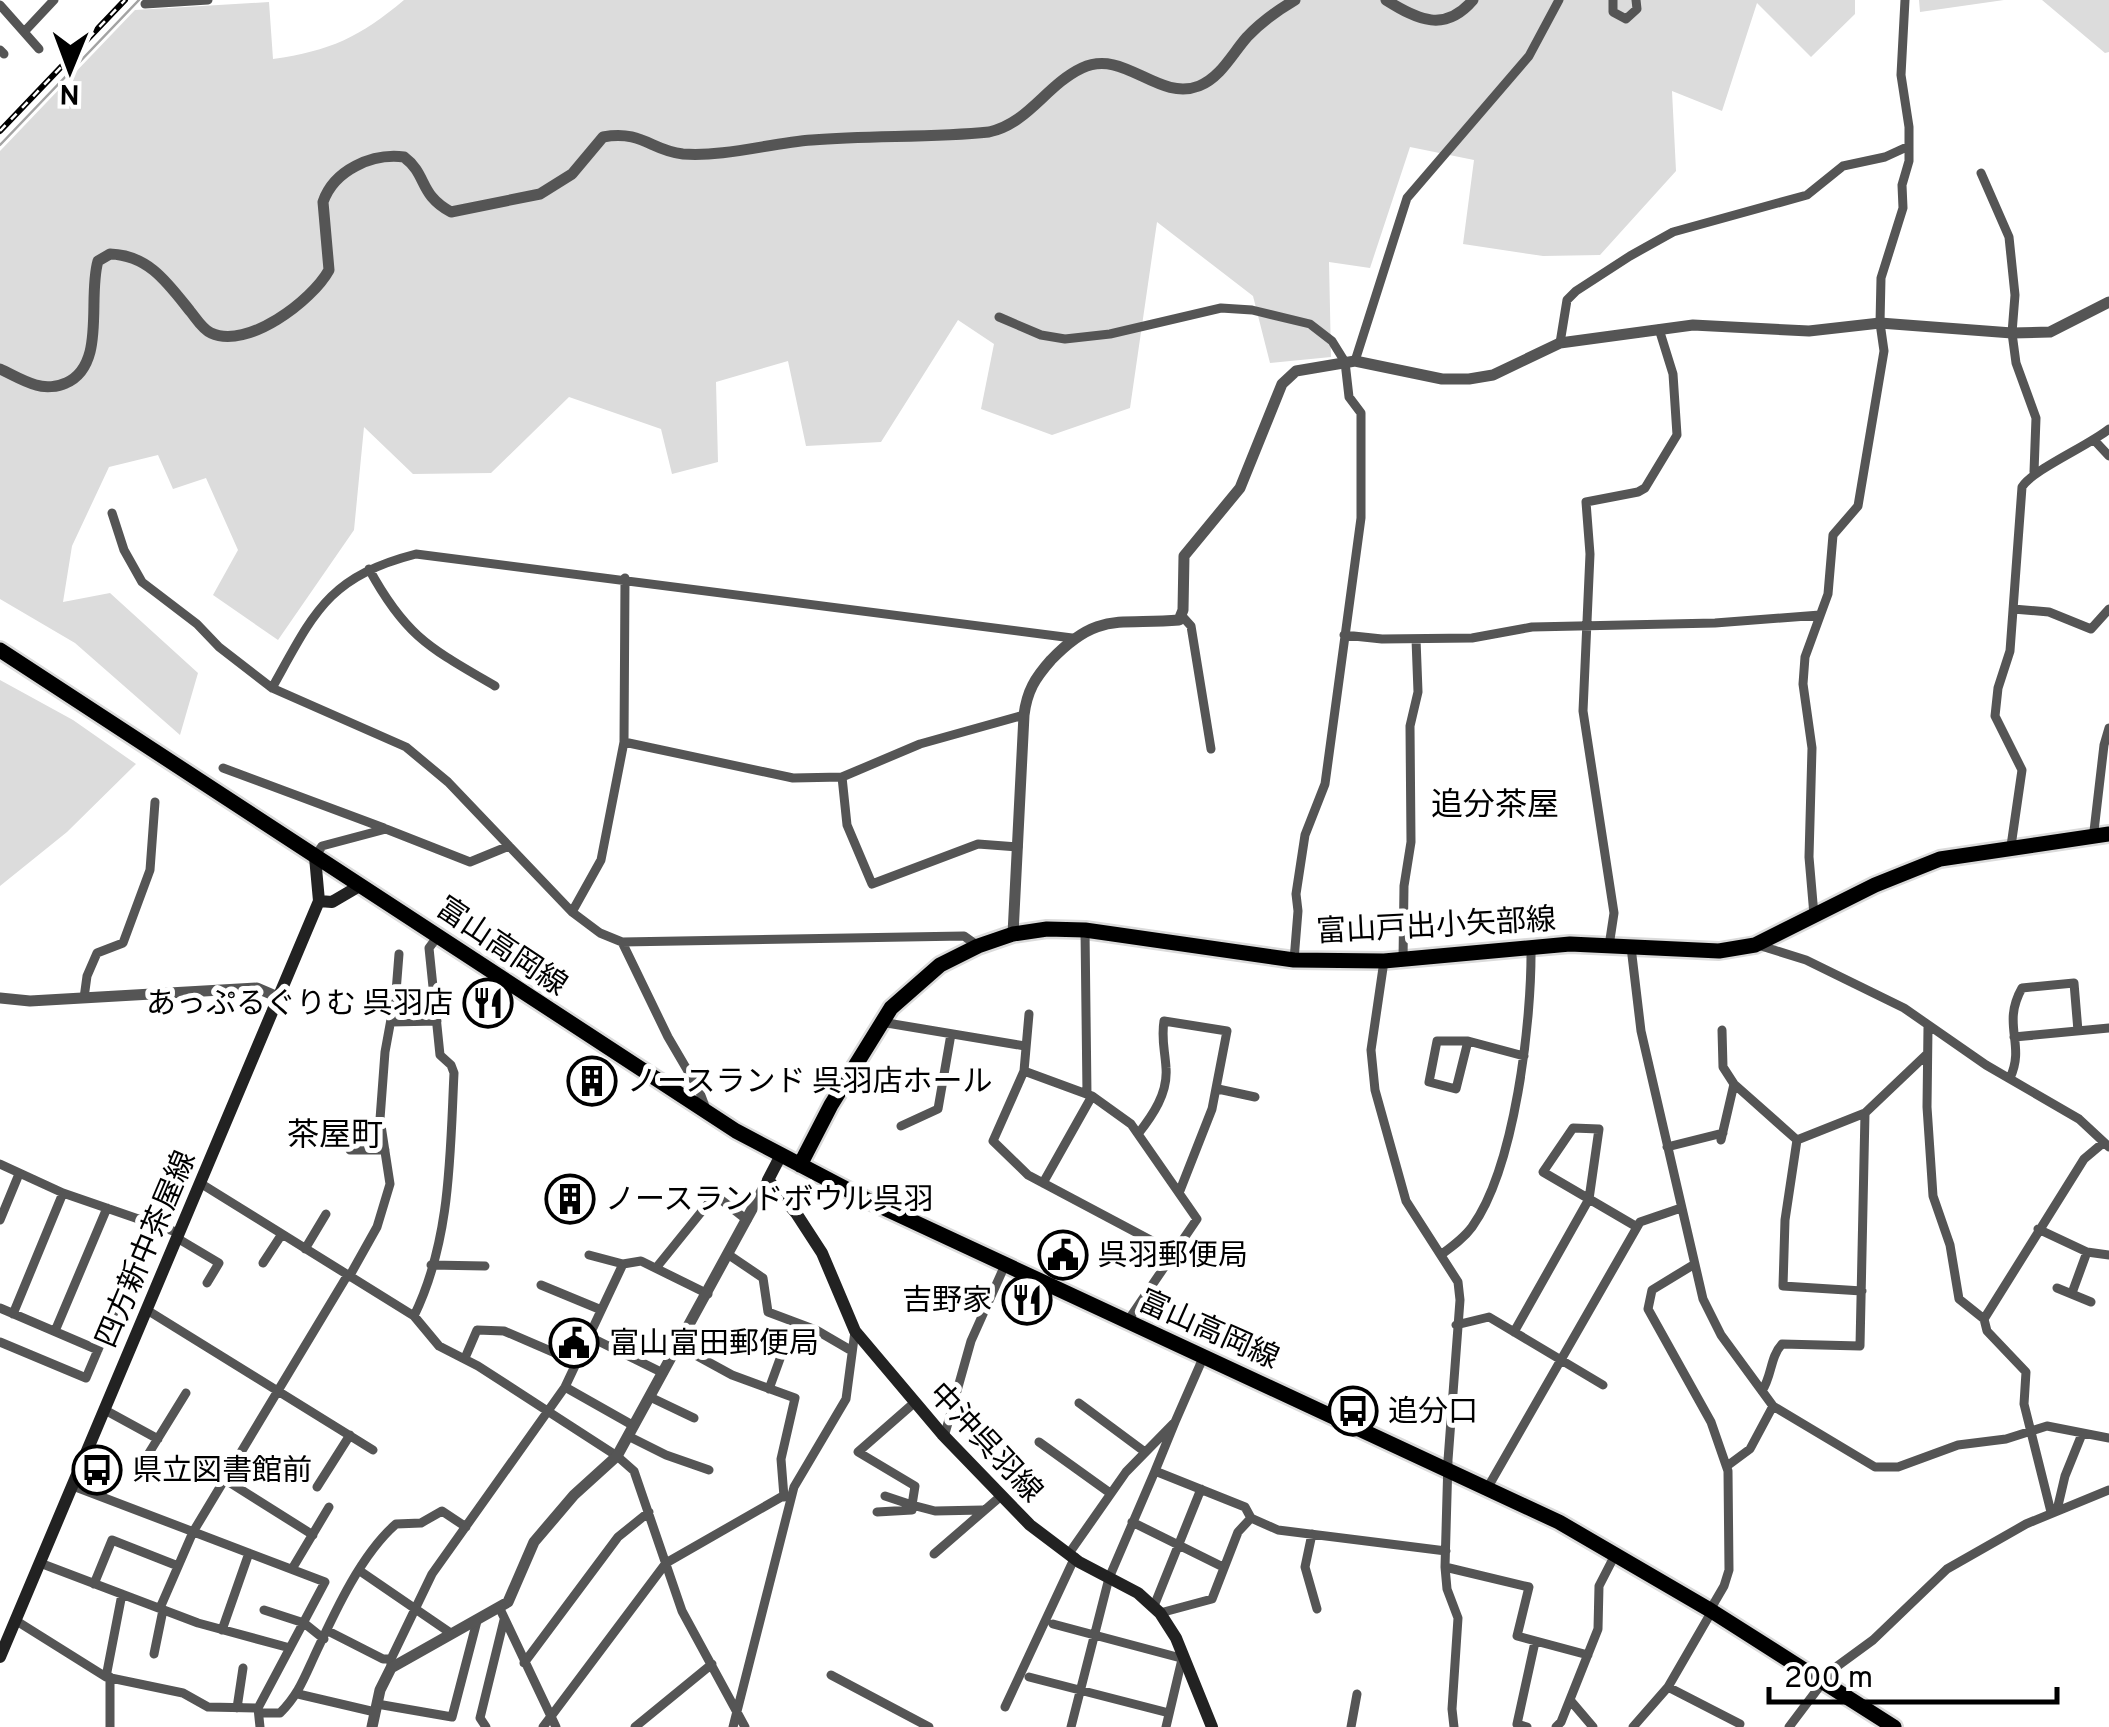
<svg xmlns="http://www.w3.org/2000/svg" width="2109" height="1727" viewBox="0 0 2109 1727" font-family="Overpass,'Noto Sans JP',sans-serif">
<rect width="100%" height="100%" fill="#fff"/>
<path fill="#dcdcdc" d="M404 0H1855V14L1811 57 1757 3 1722 111 1672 91 1676 171 1600 255 1543 256 1463 244 1474 160 1410 147 1370 268 1329 262 1331 357 1270 363 1253 296 1157 222 1130 408 1052 435 981 409 994 344 958 320 881 442 806 446 788 361 716 382 718 462 672 474 661 429 569 397 491 473 413 474 364 427 354 530 278 640 213 595 238 550 206 478 173 489 158 455 109 467 72 546 63 602 110 593 198 673 180 735 75 643 0 599V151L135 10 269 2 273 59C330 51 360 37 404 0Z
M1919 0H2004L1920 12Z
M2042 0H2109V52L2105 53Z
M0 680 73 720 136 764 67 832 0 886Z"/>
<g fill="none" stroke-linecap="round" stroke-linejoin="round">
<path stroke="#a3a3a3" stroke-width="2.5" d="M0 145 139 0"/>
<g stroke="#dbdbdb" stroke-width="20">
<path id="primary" d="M0 650 736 1131 871 1202 1559 1522 1710 1610 1894 1727
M800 1165 831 1105 891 1008 940 965 978 946 1013 934 1047 929 1085 930 1294 960 1384 961 1570 944 1719 951 1755 945 1875 885 1940 859 2109 834"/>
</g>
<path stroke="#555" stroke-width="9" d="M1613 0V12L1626 19 1637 9 1636 0
M145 4 208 0
M0 5 39 49
M24 32 54 0
M0 50 4 54
M1981 173 2009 237 2015 295 2012 333 2016 363 2036 418 2034 472
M999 317 1041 335 1065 339 1110 334 1221 308 1252 310 1310 324 1332 341 1345 362 1349 397 1361 413V518L1325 784 1305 835 1296 894 1298 911 1294 960
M1560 343 1567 300 1576 291 1630 256 1673 232 1807 195 1843 166 1885 157 1909 146
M1355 361 1407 198 1529 56 1559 0
M2095 441 2109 456
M112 513 124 550 142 582 197 624 219 647 272 688 406 747 448 782 572 912 600 933 622 942 964 936 978 946
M369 569C406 637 430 648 495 686
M2013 609 2049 612 2091 629 2109 609
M1182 616 1191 626 1211 749
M1344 635 1382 639 1472 638 1532 627 1715 623 1820 615
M272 688C314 613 327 577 416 554L1072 638
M624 742 793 778 842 777 920 744 1024 715
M223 768 384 828
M842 777 847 825 872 884 978 844 1018 847
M2094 831 2104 745 2109 728
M2011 846 2022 770 1995 716 1998 688 2010 651 2022 487C2032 470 2088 446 2109 429
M315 857 322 846 386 829 470 862 509 846
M572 912 601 860 624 742 625 578
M1814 915 1809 857 1812 748 1803 684 1805 657 1828 594 1833 535 1858 506 1884 351 1880 323 1881 278 1903 208 1902 185 1909 161V127L1901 75 1905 0
M1085 930 1087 1094
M622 942 668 1037 699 1090 706 1109
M1758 945 1806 960 1904 1008 1986 1065 2079 1119 2109 1147
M1609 946 1614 913 1583 711 1590 554 1586 502 1638 492 1645 488 1677 435 1673 374 1659 329
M1631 947 1641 1031 1703 1299 1721 1335 1773 1406 1875 1467H1898L1958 1445 2006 1439 2047 1426 2109 1438
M1403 960 1404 886 1411 842 1410 726 1418 692 1416 639
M1384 961 1371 1050 1375 1090 1406 1201 1458 1282 1460 1300 1448 1460 1445 1567 1447 1589 1458 1618 1452 1709 1454 1727
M84 998 87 976 97 953 123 943 150 870 155 802
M1029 1014 1024 1071 993 1141 1028 1175 1173 1252
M391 1022 437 1021
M881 1022 1025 1046
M1928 1027 1927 1107 1933 1196 1950 1245 1959 1299 1984 1319 1987 1331 2026 1372 2024 1404 2051 1512
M1722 1030 1723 1067 1734 1084 1797 1140
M2014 1037 2109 1028
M1468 1041 1456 1089 1429 1082 1437 1041H1468L1524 1056
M1024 1071 1092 1096 1131 1124 1197 1219 1127 1322
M2010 1078C2026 1044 2001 1025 2022 988L2074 983 2078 1031
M1218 1089 1255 1097
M901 1126 938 1109 951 1034
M1138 1134C1153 1115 1168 1093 1166 1068 1165 1050 1161 1039 1164 1021L1227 1031 1212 1109 1179 1193
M1721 1140 1734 1084
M1797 1140 1785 1220 1783 1286 1862 1291
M1797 1140 1865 1113 1926 1055
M1667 1147 1723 1133
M350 1150H385
M0 1164 63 1193 179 1233
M200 1183 414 1316 439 1346 478 1366 549 1412 617 1456 634 1471 682 1611 745 1727
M1043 1183 1092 1096
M0 1220 19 1174
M2038 1229 2087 1252 2109 1255
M177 1238 219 1263 207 1283
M305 1249 326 1214
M1442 1254C1453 1246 1464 1238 1472 1227 1515 1167 1532 1021 1531 946
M589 1255 623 1264
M729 1255 763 1278 768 1312 816 1330 852 1351
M263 1263 282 1234
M431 1265 485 1266
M1693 1265 1652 1290 1648 1309 1711 1422 1728 1471 1729 1570 1724 1586 1710 1610
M656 1268 715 1195 747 1220
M349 1277 377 1227 390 1184 380 1119 385 1052 396 992 399 954
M541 1285 599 1309
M2057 1288 2091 1302
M2072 1293 2087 1252
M0 1308 98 1350
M147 1310 373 1450
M13 1314 63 1193
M414 1316C451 1240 450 1155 454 1073L451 1065 440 1055 429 948 438 936
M1984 1319 2084 1159 2103 1143
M1456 1325 1489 1317 1603 1385
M55 1331 107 1208
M1514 1332 1589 1199 1599 1129 1573 1128 1543 1172 1637 1227
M588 1336 663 1373
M0 1342 86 1378 151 1225
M679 1346 732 1375 795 1398 781 1459 784 1497
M465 1358 477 1330 504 1331 576 1362
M565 1387 634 1426
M769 1389 789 1334
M1762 1391C1772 1376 1770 1357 1782 1344L1860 1346 1865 1113
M650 1397 694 1418
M1079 1403 1145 1452
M105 1410 158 1439
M1175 1422 1155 1471 1245 1507 1251 1518 1278 1530 1446 1551
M628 1436 666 1455 709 1470
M944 1437 971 1341 1005 1265
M1039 1442 1110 1493
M144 1461 186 1393
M1727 1466 1750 1449 1773 1406
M224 1479 313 1535
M73 1486 325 1582 258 1708 260 1727
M317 1487 350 1435
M1488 1487 1640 1222 1681 1208
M885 1496 912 1505 915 1486 858 1452 914 1403
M2057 1510 2065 1476 2082 1434
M877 1512 912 1510V1505L935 1511 983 1510
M1132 1522 1223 1567
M1312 1534 1305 1567 1317 1609
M1070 1552 1126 1472 1175 1422 1203 1358
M934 1554 1001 1496
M40 1563 198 1623 290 1648
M1445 1567 1529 1587 1517 1636 1588 1655
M292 1569 329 1507
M360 1571 452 1634
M94 1584 112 1540 178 1566
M1154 1606 1201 1489
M160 1608 193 1532 347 1276
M500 1609 556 1727
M264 1610 304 1623 324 1639
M1160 1613 1212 1599 1238 1532 1251 1518
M15 1620 106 1677 183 1693 208 1707 258 1708
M1053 1624 1177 1657 1183 1655 1166 1727
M222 1630 249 1553
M328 1631 383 1659H391
M154 1654 163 1610
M524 1663 618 1537 649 1512
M391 1668V1659L432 1574 565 1387 623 1264 641 1261 708 1294
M831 1675 929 1727
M106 1677 122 1594
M110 1677V1727
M1029 1677 1169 1713
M1668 1687 1740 1724
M298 1694 375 1712
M1570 1700 1593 1727
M377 1704 452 1717 477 1621
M1005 1707 1075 1557
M237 1708 243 1668
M261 1713H280C297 1696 303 1681 313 1659 333 1616 360 1555 396 1524L421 1523 442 1511 466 1527
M486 1727 480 1718 504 1620
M543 1727 666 1563 783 1496
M635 1727 712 1664
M733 1727 794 1487 846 1399 855 1331
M1071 1727 1109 1578 1155 1471
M1351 1727 1357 1694
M1527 1727 1517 1724 1535 1642
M1556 1727 1561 1722 1598 1629 1599 1586 1616 1553
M1633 1727 1668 1687 1712 1611
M1789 1727 1832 1670 1873 1640 1947 1569 2026 1524 2109 1490"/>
<path stroke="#555" stroke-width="11" d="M1386 0C1418 20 1445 33 1473 0
M0 369C11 374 24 382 36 385 45 388 58 387 66 383 107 365 87 298 98 261L110 254C148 255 167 282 190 311 196 318 202 329 211 333 247 350 312 301 329 270L323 202C334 170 372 153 404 157 428 175 418 194 451 212L540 194 572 174 603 137C643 130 651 151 683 154 726 157 770 143 812 140 871 135 930 138 989 132 1029 123 1046 85 1082 68 1124 48 1158 102 1199 86 1221 77 1232 54 1247 37 1261 22 1278 10 1295 0
M1013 934 1024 715C1027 691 1035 678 1051 660 1098 611 1118 625 1179 620L1183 610 1184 556 1240 488 1282 384 1296 371 1355 361 1442 379H1469L1493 375 1560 343 1693 325 1809 331 1880 323 2012 333 2050 332 2109 302
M0 998 30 1001 257 988 278 997
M372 1727 380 1690 391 1668 508 1602 534 1542 574 1495 617 1456 768 1180"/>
<path stroke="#222" stroke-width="12" d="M319 901 332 902 361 885
M781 1155 768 1180 796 1213 822 1253 855 1331 942 1434 1030 1525 1079 1562 1138 1593 1160 1613 1176 1638 1212 1727
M0 1657 319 901 315 857"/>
<use href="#primary" stroke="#000" stroke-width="15"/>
<g stroke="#000" stroke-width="6">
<path id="rail" d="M0 131 125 0"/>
</g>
<use href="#rail" stroke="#fff" stroke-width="2.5" stroke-dasharray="8" stroke-linecap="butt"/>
</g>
<defs>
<g id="restaurant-ring" transform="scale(2.5)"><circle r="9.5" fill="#fff" stroke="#000" stroke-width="1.5"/><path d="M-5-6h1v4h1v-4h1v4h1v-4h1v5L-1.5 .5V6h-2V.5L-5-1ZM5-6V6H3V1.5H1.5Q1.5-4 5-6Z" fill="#000"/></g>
<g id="building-ring" transform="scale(2.5)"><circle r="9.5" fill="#fff" stroke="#000" stroke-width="1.5"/><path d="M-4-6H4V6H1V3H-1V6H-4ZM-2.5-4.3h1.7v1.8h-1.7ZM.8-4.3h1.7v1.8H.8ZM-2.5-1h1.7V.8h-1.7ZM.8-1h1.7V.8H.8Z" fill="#000"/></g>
<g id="civic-ring" transform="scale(2.5)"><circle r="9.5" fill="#fff" stroke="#000" stroke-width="1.5"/><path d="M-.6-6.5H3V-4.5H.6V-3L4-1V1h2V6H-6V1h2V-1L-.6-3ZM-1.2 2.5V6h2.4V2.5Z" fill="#000"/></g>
<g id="bus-ring" transform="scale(2.5)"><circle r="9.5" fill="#fff" stroke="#000" stroke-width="1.5"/><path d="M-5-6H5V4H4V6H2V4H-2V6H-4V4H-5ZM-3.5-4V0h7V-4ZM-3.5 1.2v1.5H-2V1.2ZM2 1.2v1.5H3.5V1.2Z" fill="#000"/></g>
</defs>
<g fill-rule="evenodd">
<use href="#restaurant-ring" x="488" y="1003"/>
<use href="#building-ring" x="592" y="1081"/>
<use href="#building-ring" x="570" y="1199"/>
<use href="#civic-ring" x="1063" y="1255"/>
<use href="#restaurant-ring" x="1027" y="1300"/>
<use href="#civic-ring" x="574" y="1343"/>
<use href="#bus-ring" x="1353" y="1411"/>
<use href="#bus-ring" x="97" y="1470"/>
</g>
<g text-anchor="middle" stroke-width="10" stroke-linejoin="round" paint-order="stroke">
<g font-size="30" fill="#000" stroke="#fff">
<text transform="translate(1436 925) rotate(-3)" y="10">富山戸出小矢部線</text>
<text transform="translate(502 946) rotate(34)" y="10">富山高岡線</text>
<text transform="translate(145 1249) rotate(-67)" y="10">四方新中茶屋線</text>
<text transform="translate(1209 1329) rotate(24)" y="10">富山高岡線</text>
<text transform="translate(986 1442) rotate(47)" y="10">中沖呉羽線</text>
</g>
<g font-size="30" fill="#000" stroke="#fff" text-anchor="start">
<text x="453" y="1013" text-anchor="end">あっぷるぐりむ 呉羽店</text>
<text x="627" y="1091">ノースランド 呉羽店ホール</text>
<text x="605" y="1209">ノースランドボウル呉羽</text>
<text x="1098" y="1265">呉羽郵便局</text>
<text x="992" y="1310" text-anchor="end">吉野家</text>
<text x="609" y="1353">富山富田郵便局</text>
<text x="1388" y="1421">追分口</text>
<text x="132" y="1480">県立図書館前</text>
</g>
<g font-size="32" fill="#000" stroke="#fff">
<text x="1495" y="815">追分茶屋</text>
<text x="335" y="1145">茶屋町</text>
</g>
</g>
<g transform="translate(70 70) rotate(181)" stroke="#ffffff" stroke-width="8" paint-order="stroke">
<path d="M0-8L18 38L0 25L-18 38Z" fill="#000000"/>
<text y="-15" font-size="28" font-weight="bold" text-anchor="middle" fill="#000000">N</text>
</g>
<path d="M1769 1687v15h288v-15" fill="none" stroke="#000000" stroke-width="5"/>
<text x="1784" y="1687" font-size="30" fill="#000000" stroke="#ffffff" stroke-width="8" paint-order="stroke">200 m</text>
</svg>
